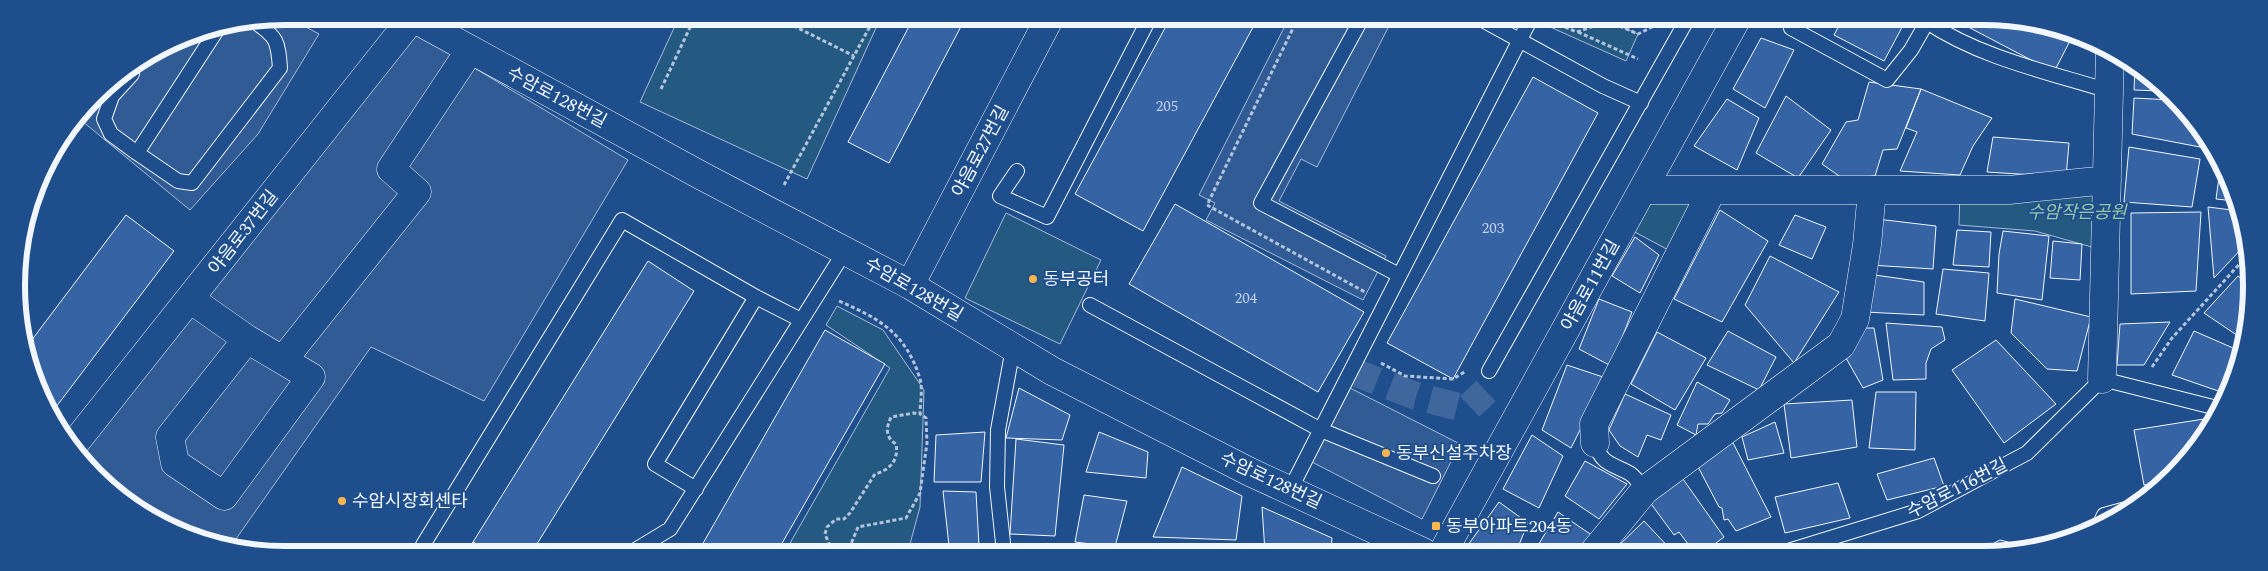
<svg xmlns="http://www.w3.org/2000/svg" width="2268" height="571" viewBox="0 0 2268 571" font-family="Spectral,'Noto Sans KR',serif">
<rect width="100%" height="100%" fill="#1f4e8c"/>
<path fill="#245a82" stroke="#a8bbd7" d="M679 17H881L807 179 640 102Z
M1541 18H1602L1638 34 1626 61 1539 22Z
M2107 180 2106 251 2035 231 1959 225 1960 190Z
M1643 190 1704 191 1674 253 1633 231Z
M1006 213 1101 260 1060 344 965 298Z
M837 306 883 330 924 390 920 507 910 544 891 552H785L890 368 826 325Z"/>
<path fill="#305b95" stroke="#a8bbd7" d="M285 16 319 34 258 134 190 210 82 121 113 80 183 37Z
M1289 18H1387L1392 20 1317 167 1301 159 1279 201 1386 256 1363 300 1206 220 1215 203 1199 195Z
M416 33 628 160 484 401 371 347 231 546 151 519 80 457Z
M1350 388 1460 444 1422 519 1312 462Z"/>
<path fill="#3563a3" stroke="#f2f6ff" d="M631 17H653L647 26Z
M914 17H966L889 163 848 142Z
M1171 17 1258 18 1143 231 1075 194Z
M1843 18H1907L1884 61 1834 35Z
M1953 19H2018L2072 37 2054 72Z
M1761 38 1794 50 1765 108 1733 89Z
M2135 68 2161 91 2134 90Z
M1533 77 1598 113 1453 379 1387 343Z
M1869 82 1921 89 1897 149 1883 150 1875 176 1842 178 1822 164 1846 122 1858 120Z
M1921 89 1992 118 1973 146 1960 175 1900 171 1917 132 1906 128Z
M1786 96 1831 130 1798 178 1756 153Z
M2134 98 2172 100 2196 122 2203 134 2200 147 2132 134Z
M1727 99 1759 118 1737 170 1694 146Z
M1993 137 2069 143 2066 177 1987 172Z
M2129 147 2200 159 2192 207 2124 202Z
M2220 170 2235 201 2216 199Z
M1175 204 1364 312 1318 392 1129 284Z
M2208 207 2240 211 2243 216 2245 245 2214 278Z
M1720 210 1768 241 1722 322 1674 299Z
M2201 212 2196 291 2131 294V213Z
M126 215 174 251 53 411 26 355 25 349Z
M1795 215 1826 227 1812 259 1779 245Z
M1877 219 1936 226 1933 269 1870 265Z
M1957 230 1991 232 1989 267 1953 265Z
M2003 231 2049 236 2042 300 1997 293 1999 254Z
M1635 237 1659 255 1640 293 1612 276Z
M2053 241 2082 244 2080 280 2050 278Z
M1770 256 1839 292 1794 363 1745 305Z
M648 261 694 291 532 552H490L473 542Z
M1943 269 1989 273 1985 321 1936 314Z
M1868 274 1924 282V315L1865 312Z
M2238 276 2247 284 2249 321 2244 340 2204 313Z
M1599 299 1632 312 1611 366 1579 349Z
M2015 299 2091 317 2077 371 2047 369 2011 333Z
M2170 322 2144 365H2117L2120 324Z
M1886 323 1942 327 1945 340 1931 349 1926 363V379L1893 380Z
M1862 328H1874L1883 380 1863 388 1842 351Z
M825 330 885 364 777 552H698Z
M1728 331 1776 357 1759 390 1707 365Z
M2194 331 2240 351 2227 394 2172 375Z
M1657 332 1706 358 1675 410 1631 384Z
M1996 340 2056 404 2004 443 1952 370Z
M1567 365 1606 378 1571 448 1542 430Z
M1697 382 1730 400 1722 413 1715 414 1708 424H1698L1696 435 1677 425Z
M1019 388 1070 415 1062 440 1006 438Z
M1876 392H1916L1915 450 1869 448Z
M1625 394 1671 415 1661 440 1647 435 1638 457 1620 446 1609 430Z
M1852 400 1857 447 1791 458 1784 404Z
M2204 419 2206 430 2173 476 2165 482 2144 485 2134 430Z
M1775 422 1784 453 1748 460 1742 437Z
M985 432 981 482H934L936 435Z
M1099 432 1148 452 1146 478 1086 472Z
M1532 435 1563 456 1539 508 1503 489Z
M1730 437 1771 517 1736 531 1728 519 1724 520 1722 508 1719 507 1695 461Z
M1016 439 1064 445 1055 536 1010 534Z
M1934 458 1944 486 1887 500 1877 474Z
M1585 461 1627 484 1599 519 1565 496Z
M1182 467 1242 496 1236 540 1153 537Z
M1678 472 1724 537 1704 552H1694L1679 532 1674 535 1646 497Z
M1838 483 1850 518 1785 533 1775 497Z
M943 491 976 492 979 546H949Z
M1084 495 1127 501 1115 547 1075 542Z
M1499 502 1528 523 1516 552H1475L1468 545Z
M1262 507 1332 538 1331 552H1265Z
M1558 512 1593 536 1584 552H1534Z
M1644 521 1673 552H1612Z
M2000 540 2020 545 2021 551 1977 552Z
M473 542 490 552H467Z
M1882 550H1932V552H1882Z"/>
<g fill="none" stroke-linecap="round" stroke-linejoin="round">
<path stroke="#3f679d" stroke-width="28" stroke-dasharray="28 14" stroke-linecap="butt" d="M1351 371 1416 396 1467 409 1486 391"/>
<g stroke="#f2f6ff" stroke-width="16">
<path id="service" d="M1362 18 1261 203 1399 275
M1479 18 1603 86 1641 103
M1791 18V28L1887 80 1911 50 1927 22C1981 58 2048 72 2109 91
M128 71 132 74 112 96 104 119 111 134 137 153 178 181 192 183 280 68C278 41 277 37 255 22
M137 153 217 30
M1017 171 1000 196 1047 217 1150 17
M1090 305 1321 430 1433 476
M1489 371 1688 18
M1595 443C1602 465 1611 463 1629 473 1635 476 1640 485 1645 490
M696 489 655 464 756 297
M1290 490 1531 18
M2098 528 2104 515 2126 509
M435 552 423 545 622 220 756 297 801 320
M632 552 670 529 845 251
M1004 552 997 487 998 430 1013 348
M1785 552 1918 511 2027 453 2102 379 2221 409"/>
</g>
<g stroke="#f2f6ff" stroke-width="29">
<path id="minor" d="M1643 190H2009L2107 180
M910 285 1050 17
M190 299 247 339 170 437 175 463 224 496 311 377 247 339
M283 360 417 192 391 169 470 50
M2102 379 2110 50
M1595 443 1594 424 1711 192
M71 448 414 16
M1594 552 1645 490 1841 345 1855 319 1867 245 1872 191"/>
</g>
<g stroke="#f2f6ff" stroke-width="29">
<path id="tertiary" d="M409 16 702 176 910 285 1052 371 1250 472 1423 552
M1443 552 1737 18"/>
</g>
<path stroke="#b3c4dc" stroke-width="3" stroke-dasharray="4 2.5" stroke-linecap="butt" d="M776 17 854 56
M1298 18 1207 205 1365 292
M1553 22 1577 32 1608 21 1638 34 1656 25
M1578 32 1638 59
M661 89 695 17
M784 185 875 17
M839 301C880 319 906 333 920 379 923 389 920 403 920 414L914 413 891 417C886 428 885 437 896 444 899 460 890 470 875 474L850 513 844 519H836L827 527 825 534 829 544 841 547 851 544 858 527 906 518 920 493 927 443 926 418 920 414
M1381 363 1405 376 1453 379 1466 371
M2152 367 2172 338 2245 258"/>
<use href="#service" stroke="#1f4e8c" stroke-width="14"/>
<use href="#minor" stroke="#1f4e8c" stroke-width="28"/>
<use href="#tertiary" stroke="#1f4e8c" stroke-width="28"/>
</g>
<g fill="#ffb74d" stroke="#1f4e8c" stroke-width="2">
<circle cx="1033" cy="279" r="5"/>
<circle cx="1386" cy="453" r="5"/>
<circle cx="342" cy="501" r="5"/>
<rect x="1431" y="521" width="10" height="10" rx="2.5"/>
</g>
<g text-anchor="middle" stroke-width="4" stroke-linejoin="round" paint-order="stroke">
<g font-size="15" fill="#c3d1e8">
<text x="1167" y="111">205</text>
<text x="1493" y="233">203</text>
<text x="1246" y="303">204</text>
</g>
<g font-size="18" fill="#f2f6ff" stroke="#1f4e8c">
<text transform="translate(557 97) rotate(28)" y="6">수암로128번길</text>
<text transform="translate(980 151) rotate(-62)" y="6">야음로27번길</text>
<text transform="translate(243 232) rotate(-52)" y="6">야음로37번길</text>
<text transform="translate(1590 285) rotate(-61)" y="6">야음로11번길</text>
<text transform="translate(914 289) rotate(30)" y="6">수암로128번길</text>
<text transform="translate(1271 480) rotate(25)" y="6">수암로128번길</text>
<text transform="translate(1957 488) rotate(-27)" y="6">수암로116번길</text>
</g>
<g font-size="18" font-style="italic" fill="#97c8a6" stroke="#1f4e8c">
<text x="2077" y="218">수암작은공원</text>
</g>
<g font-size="18" fill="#f2f6ff" stroke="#1f4e8c" text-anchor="start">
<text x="1043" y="285">동부공터</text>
<text x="1396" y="459">동부신설주차장</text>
<text x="352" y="507">수암시장회센타</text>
<text x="1446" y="532">동부아파트204동</text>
</g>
</g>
<path d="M0 0H2268V571H0ZM285 25H1983A260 260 0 0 1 2243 285V286A260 260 0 0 1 1983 546H285A260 260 0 0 1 25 286V285A260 260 0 0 1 285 25Z" fill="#1f4e8c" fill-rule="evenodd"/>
<path fill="none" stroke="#f2f6ff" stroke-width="6" d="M285 25H1983A260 260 0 0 1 2243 285V286A260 260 0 0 1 1983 546H285A260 260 0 0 1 25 286V285A260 260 0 0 1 285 25Z"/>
</svg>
